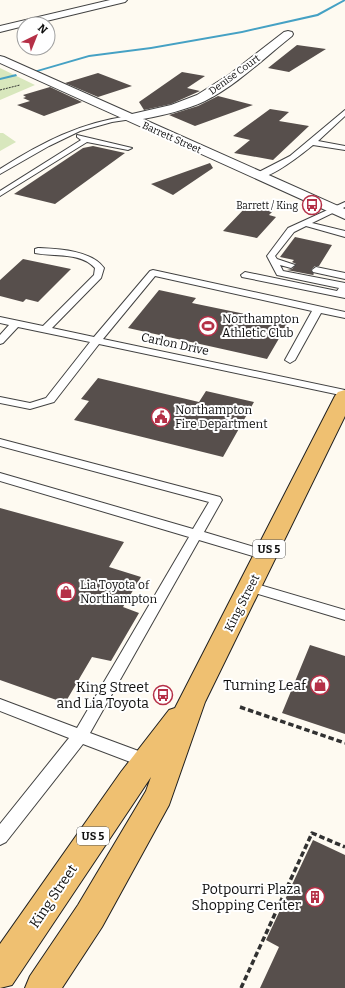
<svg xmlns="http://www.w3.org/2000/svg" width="345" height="988" viewBox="0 0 345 988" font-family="Bitter,serif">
<rect width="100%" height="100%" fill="#fefaf1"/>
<path fill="#d8e7bd" d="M0 68 35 85 0 100Z
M0 133H3L16 142 0 151Z"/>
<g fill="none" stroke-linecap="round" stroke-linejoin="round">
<path fill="#45a1c4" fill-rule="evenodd" d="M343 0H345V1L318 16 242 33 151 49 89 57 37 72 34 71 89 55 151 47 242 31 317 14Z
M16 74 17 76 0 80V78Z"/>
</g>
<path fill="#574f4c" d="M297 45 326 49 289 72 268 68Z
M182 72 205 76 187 88 200 91 171 104 144 110 139 102Z
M98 73 132 86 98 97 65 83Z
M50 87 82 102 44 116 17 105 30 101 23 98 26 97 23 95Z
M218 96 253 105 195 126 169 115 198 106Z
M270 109 289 112 279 121 309 126 273 160 234 153 250 140 233 136Z
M93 146 125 153 55 204 14 194 83 148Z
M210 163 213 168 173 195 151 184Z
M247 206 273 211 269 215 276 217 257 238 223 231Z
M295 237 332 245 319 266H315L311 270 314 274 313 275 287 270 292 269 296 264 292 262 294 260 280 257Z
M23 259 71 269 38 302 26 299 23 302 0 296V280Z
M159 290 196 298 192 303 288 323 267 359 128 328Z
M98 378 199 402 206 391 254 402 223 457 74 420 89 401 81 399Z
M0 508 124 542 109 567 141 577 123 607 139 613 111 661 92 657 65 703 0 680Z
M310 645 345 656V734L282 713Z
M313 840 345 855V988H260L279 947 266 940Z"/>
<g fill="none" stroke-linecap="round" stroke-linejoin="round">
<g stroke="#424242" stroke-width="2">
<path id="service" d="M345 110V116L318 141 345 146V150L313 145C302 154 270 180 255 178V174L290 156Z
M130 116 133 118 132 119 112 122 80 131 49 146 0 174V169C41 143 81 122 130 116Z
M77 135 132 148 128 150 87 142 0 196V191L81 140 77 137Z
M345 202V207L312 223 345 231V237L306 226 294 232 275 256 277 259 295 265 291 268 280 265 283 271 345 283V298L242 277 241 275 245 272 337 291 339 288 277 275 267 256 288 228Z
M38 248C58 249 91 250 104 268L101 278 52 328 94 337 150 271 153 270 345 312V318L321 313 295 360 290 363 285 360 312 311 155 276 103 339 345 390V396L99 344 54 402 30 409 0 403V397L30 403 46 398 90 342 18 327 3 343 0 344V335L9 325 0 323V317L43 326 94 275 95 268C81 252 54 257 35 253V249Z
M316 267 345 273V279L313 272 312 270Z
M0 439 220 497 222 500 204 532 271 552 272 555 271 558 266 560 199 540 90 733 152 756 154 761 152 766 146 768 83 744 6 842 0 845V824L69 738 0 711V699L77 728 189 537 0 481V473L193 529 209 502 0 446Z
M250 582 345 610V620L245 590 243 587 245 584Z"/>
</g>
<g stroke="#424242" stroke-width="2">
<path id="minor" d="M110 0H127L125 2 34 24H24V26L0 32V26Z
M288 31 292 32 293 34 292 36C264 58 237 85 205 101 186 110 164 115 143 119L345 209V219L0 63V56L4 57 132 114 171 105 197 95 230 74 284 32Z"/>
</g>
<g stroke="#202020" stroke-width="2">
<path id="primary" d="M345 390V416L205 702 169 805 102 927 62 988H25L30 976 78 905 146 791 151 777 12 985 0 988V944L121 772 169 710 175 708 335 396 338 392Z"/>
</g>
<path stroke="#313131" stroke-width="1" stroke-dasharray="2 1" stroke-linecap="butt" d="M0 90 20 85"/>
<path stroke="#313131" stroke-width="3.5" stroke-dasharray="5.5 3" stroke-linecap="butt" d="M240 707 345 743
M241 988 312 833 345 847"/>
<use href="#service" fill="#fff" fill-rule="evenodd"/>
<use href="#minor" fill="#fff" fill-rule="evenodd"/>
<use href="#primary" fill="#efc071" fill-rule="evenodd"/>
</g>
<defs>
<g id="bus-ring" transform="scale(1)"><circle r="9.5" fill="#fff" stroke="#b53047" stroke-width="1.5"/><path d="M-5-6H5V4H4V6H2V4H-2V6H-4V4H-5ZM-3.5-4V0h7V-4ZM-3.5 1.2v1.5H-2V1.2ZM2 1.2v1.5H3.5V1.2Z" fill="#b53047"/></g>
<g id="stadium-ring" transform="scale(1)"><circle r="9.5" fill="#fff" stroke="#b53047" stroke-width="1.5"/><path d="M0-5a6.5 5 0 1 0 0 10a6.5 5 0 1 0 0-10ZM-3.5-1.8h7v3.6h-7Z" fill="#b53047"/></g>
<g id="civic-ring" transform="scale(1)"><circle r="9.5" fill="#fff" stroke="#b53047" stroke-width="1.5"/><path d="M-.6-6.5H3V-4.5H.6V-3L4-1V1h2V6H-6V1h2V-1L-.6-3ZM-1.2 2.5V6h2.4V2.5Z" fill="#b53047"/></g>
<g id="shop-ring" transform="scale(1)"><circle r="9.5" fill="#fff" stroke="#b53047" stroke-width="1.5"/><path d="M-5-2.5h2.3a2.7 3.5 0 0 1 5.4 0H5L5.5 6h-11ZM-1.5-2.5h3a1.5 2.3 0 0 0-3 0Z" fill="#b53047"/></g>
<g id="building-ring" transform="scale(1)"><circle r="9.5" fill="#fff" stroke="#b53047" stroke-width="1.5"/><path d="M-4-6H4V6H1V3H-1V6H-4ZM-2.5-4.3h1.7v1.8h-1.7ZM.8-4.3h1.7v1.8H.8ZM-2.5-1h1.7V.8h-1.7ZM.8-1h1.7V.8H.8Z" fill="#b53047"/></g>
</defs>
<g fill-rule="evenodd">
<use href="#bus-ring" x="312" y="205"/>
<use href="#stadium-ring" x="208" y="326"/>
<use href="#civic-ring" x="161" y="417"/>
<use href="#shop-ring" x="66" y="592"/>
<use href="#shop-ring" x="320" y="685"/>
<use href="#bus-ring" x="163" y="695"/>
<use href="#building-ring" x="315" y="897"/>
</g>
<g text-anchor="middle" stroke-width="4" stroke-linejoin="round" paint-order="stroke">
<g font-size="10" fill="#0f0f0f" stroke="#fff">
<text transform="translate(234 74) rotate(-36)" y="4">Denise Court</text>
<text transform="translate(172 137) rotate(24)" y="4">Barrett Street</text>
</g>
<g font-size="10" fill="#0f0f0f" stroke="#fff" text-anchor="end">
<text x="298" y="209">Barrett / King</text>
</g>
<g fill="#fff" stroke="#575757" stroke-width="1">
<rect x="253" y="540" width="32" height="18" rx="3"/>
<rect x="77" y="827" width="32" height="18" rx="3"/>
</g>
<g font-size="11" font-weight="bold" fill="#0f0f0f">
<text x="269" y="553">US 5</text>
<text x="93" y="840">US 5</text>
</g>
<g font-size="12" fill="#0f0f0f" stroke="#fff" text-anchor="start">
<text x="222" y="323">Northampton<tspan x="222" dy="14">Athletic Club</tspan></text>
<text x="175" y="414">Northampton<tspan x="175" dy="14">Fire Department</tspan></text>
<text x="80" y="589">Lia Toyota of<tspan x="80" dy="14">Northampton</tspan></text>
</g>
<g font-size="12" fill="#0f0f0f" stroke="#fff">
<text transform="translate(175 344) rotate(12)" y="4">Carlon Drive</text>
<text transform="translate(242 603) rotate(-63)" y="4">King Street</text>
</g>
<g font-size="14" fill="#0f0f0f" stroke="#fff" text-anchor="end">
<text x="306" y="690">Turning Leaf</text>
<text x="149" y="692">King Street<tspan x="149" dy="16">and Lia Toyota</tspan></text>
<text x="301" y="894">Potpourri Plaza<tspan x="301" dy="16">Shopping Center</tspan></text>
</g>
<g font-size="14" fill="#0f0f0f" stroke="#fff">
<text transform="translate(53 896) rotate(-56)" y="5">King Street</text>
</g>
</g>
<g transform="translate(36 36) rotate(43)"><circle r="19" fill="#ffffff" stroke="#9f9f9f"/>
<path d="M0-3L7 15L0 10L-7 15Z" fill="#b53047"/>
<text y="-6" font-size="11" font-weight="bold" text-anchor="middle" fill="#0f0f0f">N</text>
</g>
</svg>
